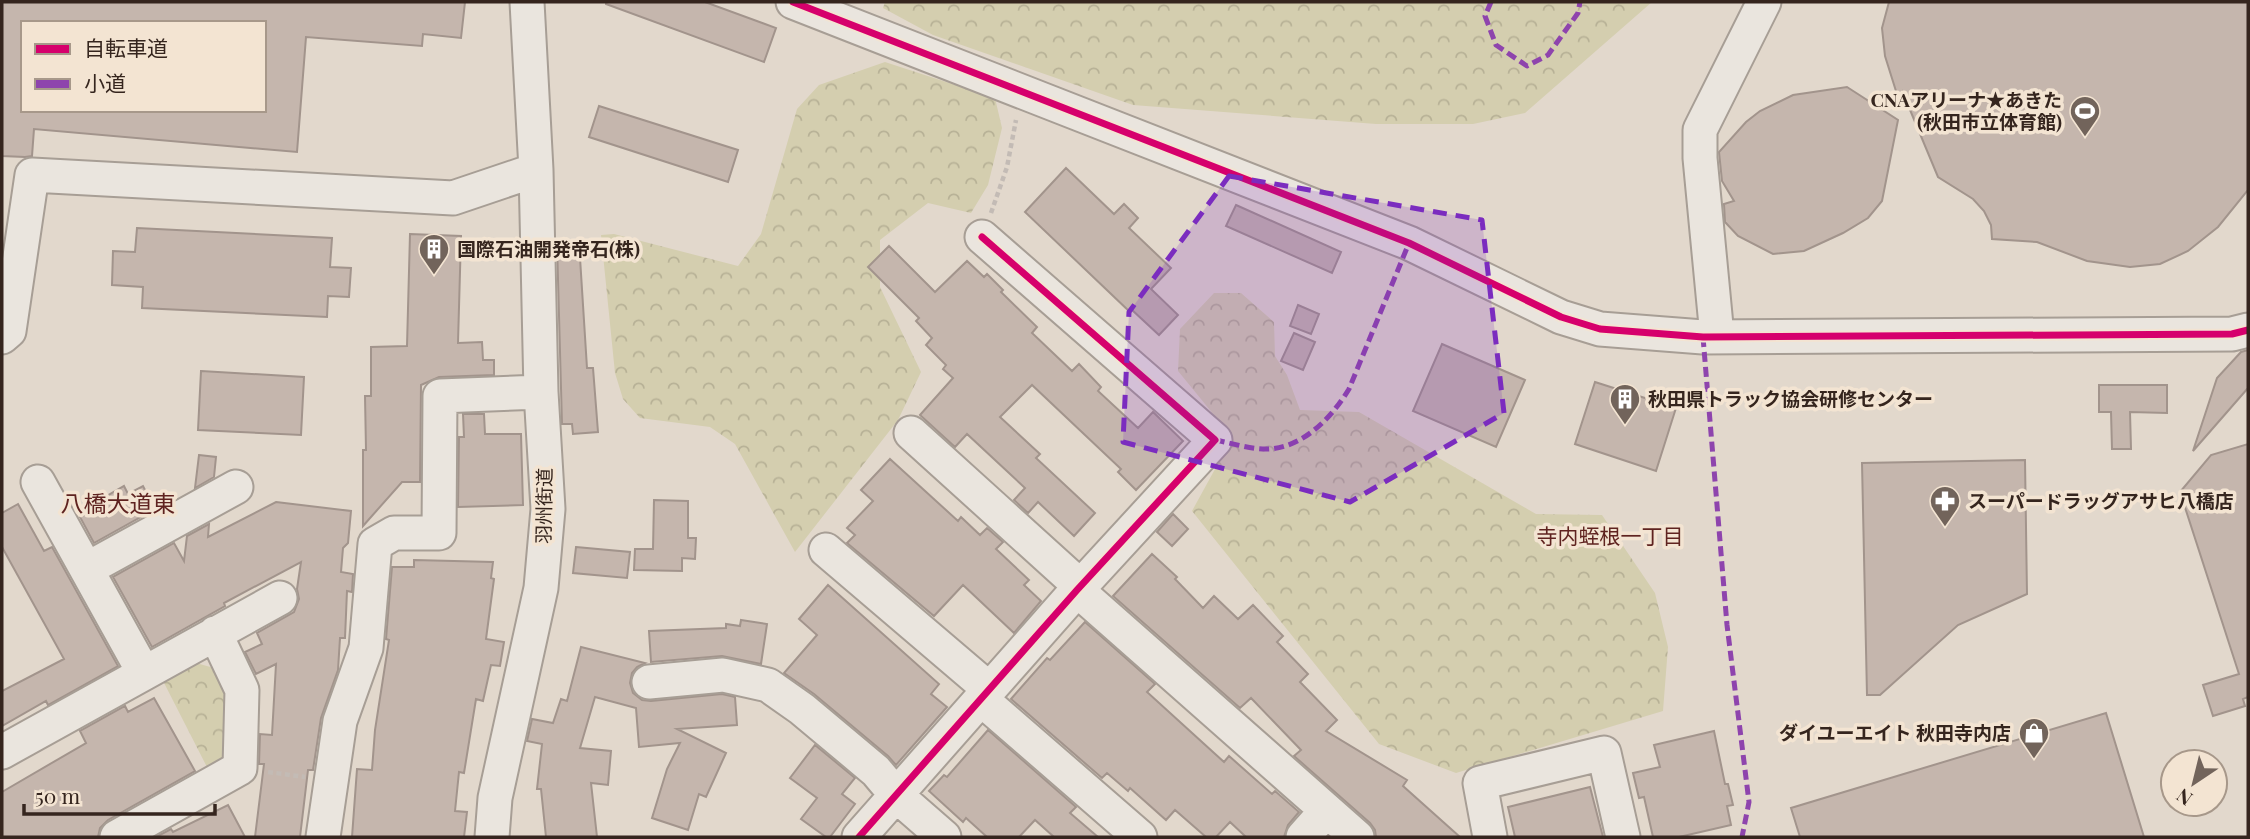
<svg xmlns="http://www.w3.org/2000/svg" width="2250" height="839" viewBox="0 0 2250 839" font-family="'Playfair Display','Noto Sans JP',serif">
<defs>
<pattern id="forest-crowns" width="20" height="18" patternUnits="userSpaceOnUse" patternTransform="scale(1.75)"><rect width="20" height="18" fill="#d4ceaf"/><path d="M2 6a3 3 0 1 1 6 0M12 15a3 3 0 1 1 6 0" fill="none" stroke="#b7b196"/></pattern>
</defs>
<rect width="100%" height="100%" fill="#e2d8cc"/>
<path fill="url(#forest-crowns)" d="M885 2H1652L1525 113 1473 124H1376L1133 105 933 35 883 8Z
M885 62 995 98 1002 128 988 185 971 213 928 203 880 240V287L921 372 898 420 795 552 735 444 710 427 640 418 623 399 615 373 601 235 614 234 738 266 761 234 797 109 819 85Z
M1214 293H1241L1274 322 1275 356 1287 375 1300 410 1359 412 1536 514 1602 515 1655 593 1668 647 1663 711 1456 773 1379 744 1192 511 1220 460 1214 415 1178 371 1180 329Z
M189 661 214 668 227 684 229 759 209 771 161 677Z"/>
<path fill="#c5b6ad" stroke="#a2948c" stroke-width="2" fill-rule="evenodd" d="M2 2H465L461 38 423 34 422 46 306 37 297 152 34 129 32 156 25 157 2 156ZM23 23H264V110H23Z
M606 2H705L776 28 764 62 606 4Z
M1889 2H2248V190L2218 227 2188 251 2160 264 2130 267 2087 261 2037 242 1992 239 1991 225 1984 211 1973 199 1938 177 1903 93 1901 107 1885 56 1882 28Z
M1847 87 1898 120 1882 201 1868 218 1843 233 1804 251 1773 254 1738 236 1725 222 1724 204 1734 201 1722 181 1719 152 1746 122 1760 111 1793 95Z
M599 106 738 150 728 182 589 137Z
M1066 168 1114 214 1124 204 1138 218 1129 228 1171 268 1151 289 1178 315 1159 335 1132 310 1130 312 1025 212Z
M1236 205 1341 252 1332 273 1226 226Z
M137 228 332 238 330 267 351 268 349 297 328 296 327 317 142 308 143 287 112 285 113 251 135 252Z
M410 234 461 236 458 343 482 342 483 360H494V375L439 377 421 385 420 482H402L363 526V450H366L365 396H371V347L407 346Z
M579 242 587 368H593L598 432 573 434 572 424H562L557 243Z
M889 246 935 292 967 261 984 277 987 274 1003 290 1001 292 1037 327 1032 333 1072 371 1079 364 1101 387 1098 391 1138 428 1153 412 1183 441 1136 490 1118 472 1121 469 1032 385 1000 417 1040 454 1036 458 1095 513 1074 536 1038 502 1028 513 1014 500 1025 488 967 434 955 447 920 415 953 378 943 369 946 365 926 345 932 338 916 321 919 318 868 267Z
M1298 305 1319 314 1311 334 1290 326Z
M1294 333 1315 342 1303 370 1281 361Z
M1442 344 1525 380 1496 447 1413 411Z
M2248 350V388L2193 451 2217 378 2241 352Z
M201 371 304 377 301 435 198 430Z
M1595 382 1676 408 1656 471 1575 444Z
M2099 385H2167V413L2130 412 2131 449H2112L2111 412H2099Z
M463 414H484L485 434H521L523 505 458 507 459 437H464Z
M2248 444V697L2243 699 2245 706 2213 716 2203 685 2239 674 2180 492 2211 455Z
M199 455 216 457 214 477 195 488Z
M890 459 958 521 961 517 980 535 987 528 1003 542 996 549 1029 580 1024 585 1041 601 1014 633 963 585 934 616 847 543 855 535 847 528 873 501 861 490Z
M2025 460 2027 594 1958 625 1880 695H1867L1862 463Z
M124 486 128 494 143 486 155 509 94 543 80 517 102 505 100 500Z
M654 500 688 501V538H696L695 559 682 558V571L634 570 635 549H653Z
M276 502 351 511 348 543 343 548 341 572 353 574 352 592 347 591 345 638H340L338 670 321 718 313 770H308L300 837H255L264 764H259L260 734 272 735 276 664 256 674 245 652 262 644 257 633 294 612 299 599 297 589 301 562 224 603 225 606 152 647 113 577 174 543 184 561 187 536 209 524 208 537Z
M18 504 44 551 52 547 118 666 48 705 46 701 2 726V691L64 659 2 547V513Z
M1173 514 1188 529 1172 546 1157 532Z
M576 547 630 552 627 578 573 573Z
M1152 554 1177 577 1175 579 1203 608 1214 596 1238 619 1253 605 1283 636 1277 642 1308 674 1300 682 1337 720 1326 731 1407 780 1403 786 1460 837H1376L1375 830 1370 823 1294 756 1301 750 1251 698 1240 708 1113 596Z
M414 560 493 562 491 578 494 579 486 639 504 642 500 666 491 665 483 701 476 699 464 773 459 772 455 811 467 812 464 837H352L357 769 372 770 375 730 389 640 386 639 392 567H414Z
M828 585 939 684 931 694 947 707 896 765 888 756 814 694 784 673 817 635 799 619Z
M741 620 767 624 761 664 722 656 651 662 649 631 726 628V624L740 626Z
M1085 622 1155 684 1147 692 1224 762 1229 756 1272 794 1275 791 1299 812 1288 825 1284 837H1246L1230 822 1216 837H1206L1175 810 1166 820 1130 788 1128 791 1107 773 1102 778 1011 699 1047 658 1050 660Z
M581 647 645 663 637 667 632 673 630 683 633 693 642 700 651 701 722 694 735 697 737 725 677 729 726 753 706 797 699 794 688 830 652 818 667 769 680 743 639 747 636 708 595 697 580 748 611 751 608 785 591 783 597 837H546L541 789H537L542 744 527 741 532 719 553 723 561 699 567 701Z
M154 698 195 771 108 820 100 828 98 837H2V792L86 743 80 731 125 706 128 712Z
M2106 713 2144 837H1800L1791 808Z
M988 730 1076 807 1070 813 1098 837H1054L1035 820 1019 837H987L966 818 963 822 929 791 944 775 947 777Z
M1714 731 1725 784H1728L1733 805 1727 806 1731 825 1679 837H1653L1644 797 1639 798 1633 773 1660 767 1654 745Z
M815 745 855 778 842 794 855 804 830 837H826L801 819 817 798 790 778Z
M1590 787 1603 837H1515L1508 807Z
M228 805 245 837H156L171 829 173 832Z"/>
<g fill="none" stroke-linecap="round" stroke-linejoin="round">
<g stroke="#a79e95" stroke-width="37">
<path id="minor" d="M793 2 1409 243 1561 317 1600 329 1703 337 2232 334 2248 330
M1717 336 1700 158V130L1764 2
M2 337 9 331 32 175 453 198 536 170
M911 433 1080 586
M38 482 144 673
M826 550 989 689
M87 569 236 487
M1077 590 1357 837
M649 682 723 675 768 685 802 709 876 771 897 796 944 837
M981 699 1140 837
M2 752 280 598
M117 837 240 768 242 690 215 633
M323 837 340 721 366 648 375 544 394 533H439L440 396 541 392
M492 837 495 798 541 588 548 509 541 392 536 170 527 2
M859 837 1077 590 1215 440 982 237
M1303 837 1326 811
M1490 837 1480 783 1604 753 1623 837"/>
</g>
<path stroke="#c3bbb5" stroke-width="4.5" stroke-dasharray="5 3.5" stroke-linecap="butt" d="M991 213 1007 167 1016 120
M268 772 305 777"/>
<use href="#minor" stroke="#eae5de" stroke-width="33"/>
<path stroke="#8e44ad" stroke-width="5" stroke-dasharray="10 5" stroke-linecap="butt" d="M1491 2 1485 16 1496 45 1527 66 1548 55 1578 13 1580 2
M1703 337 1727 625 1749 802 1742 837
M1215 440C1232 443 1252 450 1269 449 1304 447 1332 417 1349 389L1409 243"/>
<g stroke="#f3e4d2" stroke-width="11">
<path id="cycleway" d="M793 2 1409 243 1561 317 1600 329 1703 337 2232 334 2248 330
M859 837 1077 590 1215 440 982 237"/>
</g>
<use href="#cycleway" stroke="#d6006c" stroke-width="7"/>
</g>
<path fill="#7b2cbf" fill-opacity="0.2" stroke="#7b2cbf" stroke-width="5" stroke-dasharray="14 9" stroke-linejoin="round" d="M1229 176 1482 220 1504 413 1350 502 1123 442 1129 312Z"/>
<defs>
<g id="stadium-pin" transform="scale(1.575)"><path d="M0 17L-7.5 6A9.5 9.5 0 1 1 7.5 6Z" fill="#72645b" stroke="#f3e4d2"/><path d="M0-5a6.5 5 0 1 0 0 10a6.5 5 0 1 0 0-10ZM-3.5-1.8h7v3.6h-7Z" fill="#fff"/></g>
<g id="building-pin" transform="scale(1.575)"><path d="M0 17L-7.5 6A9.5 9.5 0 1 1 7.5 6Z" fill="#72645b" stroke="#f3e4d2"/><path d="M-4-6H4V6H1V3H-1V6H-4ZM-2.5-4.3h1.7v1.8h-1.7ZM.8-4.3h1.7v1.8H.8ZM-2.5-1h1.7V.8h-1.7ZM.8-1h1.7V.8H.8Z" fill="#fff"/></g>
<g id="pharmacy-pin" transform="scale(1.575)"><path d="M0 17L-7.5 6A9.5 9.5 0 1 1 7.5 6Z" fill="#72645b" stroke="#f3e4d2"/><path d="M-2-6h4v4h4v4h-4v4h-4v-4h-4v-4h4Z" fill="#fff"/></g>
<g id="shop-pin" transform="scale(1.575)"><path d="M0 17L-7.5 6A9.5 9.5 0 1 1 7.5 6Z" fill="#72645b" stroke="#f3e4d2"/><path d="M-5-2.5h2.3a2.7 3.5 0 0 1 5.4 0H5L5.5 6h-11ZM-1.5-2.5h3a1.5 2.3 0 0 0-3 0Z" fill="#fff"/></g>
</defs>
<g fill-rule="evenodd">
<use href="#stadium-pin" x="2085" y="111"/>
<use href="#building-pin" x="434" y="249"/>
<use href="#building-pin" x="1625" y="399"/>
<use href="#pharmacy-pin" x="1945" y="501"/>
<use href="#shop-pin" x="2034" y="733"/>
</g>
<g text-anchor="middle" stroke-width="7" stroke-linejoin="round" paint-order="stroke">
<g font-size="19" font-weight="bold" fill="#35251e" stroke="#f3e4d2" text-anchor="start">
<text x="2062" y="107" text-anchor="end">CNAアリーナ★あきた<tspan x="2062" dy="22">(秋田市立体育館)</tspan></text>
<text x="457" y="256">国際石油開発帝石(株)</text>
<text x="1648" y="406">秋田県トラック協会研修センター</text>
<text x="1968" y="508">スーパードラッグアサヒ八橋店</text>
<text x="2011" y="740" text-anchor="end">ダイユーエイト 秋田寺内店</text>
</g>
<g font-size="19" fill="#35251e" stroke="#f3e4d2">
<text transform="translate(544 506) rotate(-89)" y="7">羽州街道</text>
</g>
<g font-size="21" fill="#5f2320" stroke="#f3e4d2">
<text x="1610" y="544">寺内蛭根一丁目</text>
</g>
<g font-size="23" fill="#5f2320" stroke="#f3e4d2">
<text x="118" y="512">八橋大道東</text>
</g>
</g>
<rect width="2250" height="839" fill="none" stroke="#35251e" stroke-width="7"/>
<rect x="21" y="21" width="245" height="91" fill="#f3e4d2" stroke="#a7988a" stroke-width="2"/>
<rect x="35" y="44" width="35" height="10" fill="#d6006c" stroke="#a7988a" stroke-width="2"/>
<text x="84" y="56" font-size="21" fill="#35251e">自転車道</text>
<rect x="35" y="79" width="35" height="10" fill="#8e44ad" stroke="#a7988a" stroke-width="2"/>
<text x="84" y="91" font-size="21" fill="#35251e">小道</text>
<g transform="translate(2194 783) rotate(215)"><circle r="33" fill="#f3e4d2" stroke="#a7988a" stroke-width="2"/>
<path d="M0-5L12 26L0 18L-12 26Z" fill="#72645b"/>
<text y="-10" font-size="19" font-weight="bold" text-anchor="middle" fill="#35251e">N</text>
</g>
<path d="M24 804v10h191v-10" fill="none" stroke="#35251e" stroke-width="3.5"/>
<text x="35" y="804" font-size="21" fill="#35251e" stroke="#f3e4d2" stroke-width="5" paint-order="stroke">50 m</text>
</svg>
